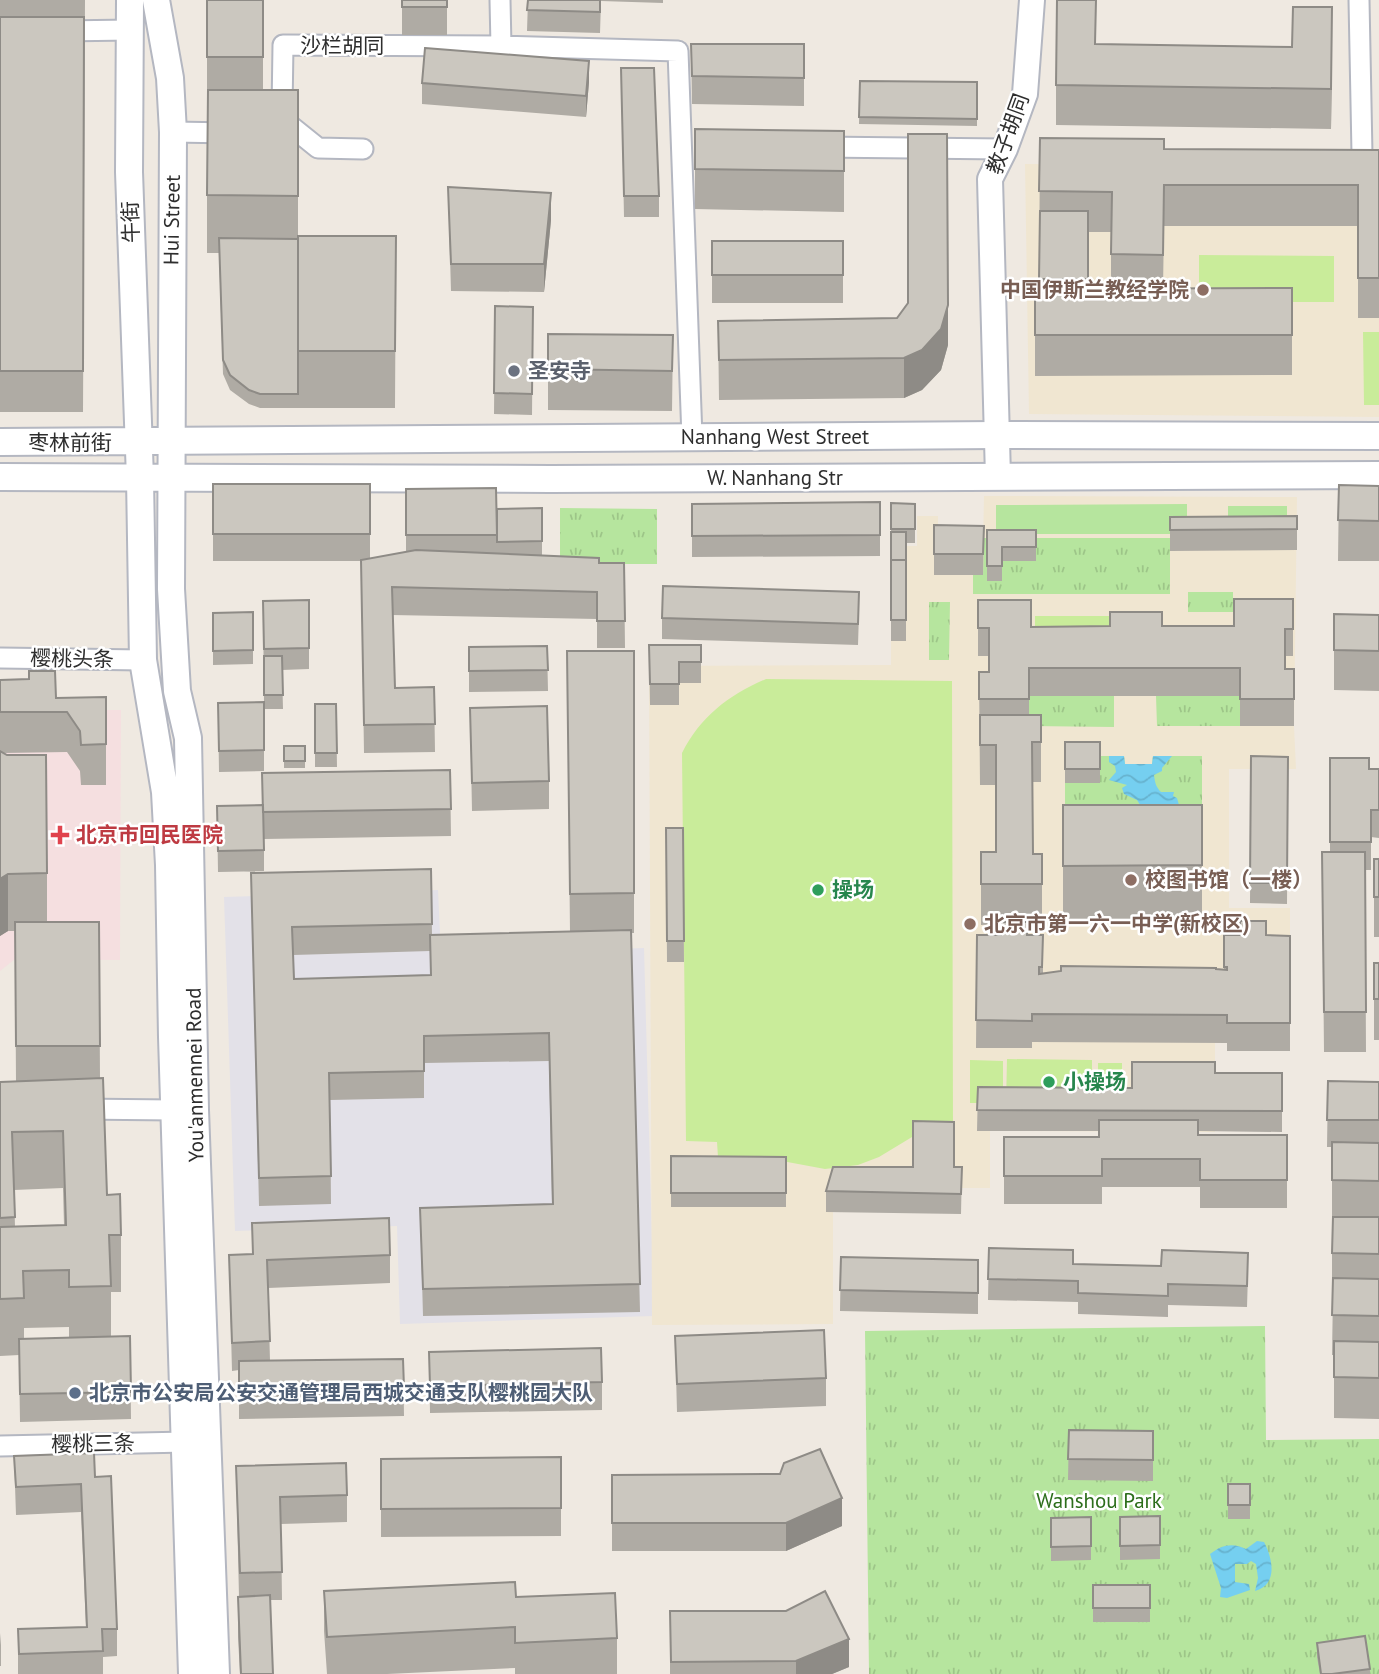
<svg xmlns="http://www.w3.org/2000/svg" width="1379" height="1674" viewBox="0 0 1379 1674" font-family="'PT Sans','Noto Sans SC',sans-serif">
<defs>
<pattern id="park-tufts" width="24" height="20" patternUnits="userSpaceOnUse" patternTransform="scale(1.75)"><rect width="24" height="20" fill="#b6e59e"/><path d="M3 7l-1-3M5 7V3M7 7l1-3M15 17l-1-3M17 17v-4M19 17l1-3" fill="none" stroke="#9dc588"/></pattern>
<pattern id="water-waves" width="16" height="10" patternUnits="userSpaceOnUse" patternTransform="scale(1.75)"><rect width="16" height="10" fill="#75cff0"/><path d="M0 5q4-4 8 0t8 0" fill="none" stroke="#66b2ce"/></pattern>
</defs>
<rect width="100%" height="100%" fill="#efe9e1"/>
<path fill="#e3e1e8" d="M438 890 441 955 644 948 654 1316 400 1324 397 1226 235 1231 224 897Z"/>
<path fill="#f0e6d1" d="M1025 164 1379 166V417L1029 414Z
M984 496 1297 497 1294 726 1296 769H1229V908H1290V1051H1227V1043H1215V1132L990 1131V1188H833V1324L652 1325 649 666 891 665V546H917V516H938V546L983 547Z"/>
<path fill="#f5dfe0" d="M0 710H121L120 960 15 959 0 971Z"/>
<path fill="#b6e59e" d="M1187 504V534H996V505Z
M1228 506H1287V533H1228Z"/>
<path fill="url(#park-tufts)" d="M560 508 657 509V564H560Z
M984 538H1170V594H973V575H983Z
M1188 592H1233V612H1188Z
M929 602H950L949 660H929Z
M1240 695V726H1157L1156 696Z
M1029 696H1114V727L1029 726Z
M1100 756H1124L1125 764H1152L1153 756H1202V843H1065V783H1100Z
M1265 1326 1266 1440 1379 1439V1674H869L865 1331Z"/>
<path fill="#c9ec9a" d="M1199 255 1334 256V302H1199Z
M1363 332H1379V405H1364Z
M1035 616H1112V635H1035Z
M766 679 952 681 953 1134H917L879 1157 858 1165 825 1169 766 1158 718 1157 717 1142 686 1141 682 753C701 716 729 695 766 679Z
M1007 1059 1092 1060V1105H1006Z
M970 1060 1003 1061V1103H970Z
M1098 1063H1122V1104H1098Z"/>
<path fill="url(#water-waves)" d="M1109 756H1124L1125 764H1152L1153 756H1172L1162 768V771L1154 775C1155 783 1156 787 1161 792H1174L1173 796 1177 798 1179 805 1142 808 1137 800 1124 794 1122 788 1127 785 1109 780 1116 772 1115 766 1109 762Z
M1257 1541 1264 1542C1273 1559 1278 1585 1255 1591L1258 1578 1256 1564 1251 1561 1247 1564H1235V1582L1249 1584 1250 1590 1227 1598 1220 1597 1221 1588 1210 1554C1221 1545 1233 1542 1246 1549Z"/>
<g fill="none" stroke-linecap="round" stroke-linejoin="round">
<g stroke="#b4b7c1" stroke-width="23">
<path id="minor" d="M500 0 501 46
M1359 0 1362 154
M61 31 131 30
M278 114 282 111 283 45 501 46 678 51 692 438
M277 115 318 148 363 149
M173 132 232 133
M820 147 1005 149
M0 658 143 660
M77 1109 174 1110
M0 1446 186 1442"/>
</g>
<g stroke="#b4b7c1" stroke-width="28">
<path id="tertiary" d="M998 477 990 179 1005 149 1025 94 1032 0"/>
</g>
<g stroke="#b4b7c1" stroke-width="30">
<path id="secondary" d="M130 0 129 172 140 478 143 660 165 792 169 865 172 1037 192 1674
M156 0 170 78 173 132 171 589 177 691 188 738 195 1110 216 1674
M0 442 997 435 1379 436
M0 477 551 479 1379 475"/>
</g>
<use href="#minor" stroke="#fff" stroke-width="19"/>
<use href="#tertiary" stroke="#fff" stroke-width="24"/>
<use href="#secondary" stroke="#fff" stroke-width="26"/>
</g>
<path fill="#afaba4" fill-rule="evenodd" d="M0 0H85L83 412H0Z
M207 0H263V90H298V351L396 236 395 408H260L249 404 230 390 223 374 219 253H207Z
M402 0H447V35H402Z
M528 0H663V3L601 1 600 33 527 31Z
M691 44H804V106L692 104Z
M1096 44 1332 48 1331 129 1056 125V85Z
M621 68 659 196V217H624Z
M860 81 977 82V126L859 124Z
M589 82 586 117 422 104V83Z
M844 131V212L695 209V169Z
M1040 138 1164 149 1379 150V318H1358V226H1164L1163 289 1292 288V375L1035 376V289H1039ZM1088 232H1111V289H1088Z
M448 187 551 220 544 292 451 291Z
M712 241H843V303H712Z
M495 306 533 307 532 415 494 414Z
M718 321 948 345 941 370 922 390 904 398 719 400Z
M548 334 673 335 672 411 548 410Z
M213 484H370V559L406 552V489L497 511 542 508V555L599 563H624L625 648H597V619L392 615 395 688 434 687 435 752 364 753 361 561H213Z
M1339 485 1379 486V561H1338Z
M880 502V556L692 557V504Z
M891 503 915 504V543H906V641H891Z
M1297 516V550L1170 551V517Z
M934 525 984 526 983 575H934Z
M987 530H1036V561H1002V581H987Z
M1293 599V656H1285V669H1294V726H1240V696H1029V715H1041V782H1033V854H1042V924H1028V935H1043V973L1224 970V935L1290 936V1051H1227V1043L1032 1042V1048H976L977 935H1001V924L981 925V852H996V785H980L979 672H989V656H978V600L1031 627 1234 626Z
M309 600V669L282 670 283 709H264V771L219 772 218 703 264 702 263 601Z
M253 612V664L213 665V613Z
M859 613 858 645 662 639V618Z
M1334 614 1379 615V691L1334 690Z
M649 645H701V683H679V705H650Z
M547 646 548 691 469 692V647Z
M567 651H634V933H631L640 1312 423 1316 420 1208 552 1204 549 1061 424 1063V1098L330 1100 331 1204 259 1206 251 873 431 869 432 935 570 932ZM430 951V975L294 979 293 955Z
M0 680 56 698 106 697V785H81L80 771 67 752 3 753 47 873V922H99L100 1078 107 1195 121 1235V1292H111V1337L130 1336 131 1419 20 1422 19 1355 0 1356V1082L16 1081 15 931H8L0 936ZM63 1188 64 1225 15 1227 14 1190ZM69 1327V1338H24V1328Z
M315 704H336L337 767H315Z
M470 708 549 781V809L472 811Z
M1065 742H1100V783H1065Z
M284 746H305V768H284Z
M1251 756 1288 757 1287 904 1250 903Z
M1330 758 1369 769H1379V838L1371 837V870H1365L1366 1052H1324L1322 852H1330Z
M450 770 451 836 264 839V871L218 872 217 806 262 805Z
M1063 805H1202V923H1063Z
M666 828H683L684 962H667Z
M1374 859H1379V937H1374Z
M1374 963H1379V1040H1374Z
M1215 1073H1282V1132L1198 1131V1135H1287V1208H1200V1187H1102V1204H1004V1137H1099V1131H977L978 1087 1132 1088Z
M1328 1081 1379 1082V1419L1334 1418V1355H1332L1333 1293H1332V1147H1327Z
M671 1156 786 1157V1207H671Z
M913 1167H962L961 1214 826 1212V1191Z
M252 1223 390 1255V1283L268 1288 270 1361 403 1359 404 1416 239 1419V1370L232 1371 229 1255 252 1254Z
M989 1248 1073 1264 1248 1274 1247 1307 1168 1305V1317L1078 1314V1302L988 1300Z
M841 1257 978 1260V1314L840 1311Z
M675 1336 826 1378V1406L677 1412Z
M429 1352 602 1382V1410L430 1413Z
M1069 1430 1153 1431V1481L1068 1480Z
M14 1456 95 1477 117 1629V1656L103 1657V1674H18V1629L86 1627 81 1512 16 1515Z
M561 1457V1536L381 1537V1459Z
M236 1466 347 1495V1522L281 1524 282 1600H270L273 1674H240L238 1637V1597H239Z
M612 1475 842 1526 786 1551H612Z
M1228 1484H1250V1519H1228Z
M1160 1516V1559L1120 1560V1517Z
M1091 1517V1560L1051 1561V1518Z
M1093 1585H1150V1622H1093Z
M324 1591 516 1597 617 1638V1674H515V1668L387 1674H327L324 1631Z
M670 1611 849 1667 832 1674H670Z
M0 1633 1 1645V1666H0Z
M1317 1643 1370 1669V1674H1320L1317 1657Z"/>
<path fill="#8e8b86" d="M1332 7V48L1331 129V89Z
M589 61V82L586 117V96Z
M551 193V220L544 292V264Z
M948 305V345L941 370 922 390 904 398V358Z
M8 874V931L0 936V879Z
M842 1498V1526L786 1551V1523Z
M849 1639V1667L832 1674H796V1661Z"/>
<path fill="#cbc7bf" stroke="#8e8b86" stroke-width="2" d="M207 0H263V57H207Z
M402 0H447V7H402Z
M528 0H600V12L527 10Z
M1057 0H1096L1095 44 1292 47 1293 7H1332L1331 89 1056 85Z
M0 17H84L83 371H0Z
M691 44H804V78L692 76Z
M425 48 589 61 586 96 422 83Z
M621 68H654L659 196H624Z
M860 81 977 82V119L859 117Z
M208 90H298V196L207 195Z
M695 129 844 131V171L695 169Z
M908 134H947L948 305 941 329 922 350 904 358 719 360 718 321 897 318 908 303Z
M1040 138 1164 139V149L1379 150V278H1358V185H1164L1163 255 1111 254 1112 192 1039 191Z
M448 187 551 193 544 264H451Z
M1040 211H1088V279H1039Z
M298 236H396L395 351H298Z
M219 238 298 239V394H260L249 390 230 375 223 360Z
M712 241H843V275H712Z
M1292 288V335H1035V289Z
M495 306 533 307 532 394 494 393Z
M548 334 673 335 672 371 548 369Z
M213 484H370V534H213Z
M1339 485 1379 486V521L1338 520Z
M496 488 497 535H406V489Z
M880 502V535L692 536V504Z
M891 503 915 504V529H891Z
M542 508V541L497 542V509Z
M1297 516V529L1170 530V517Z
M934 525 984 526 983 554H934Z
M987 530H1036V547H1002V566H987Z
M891 532H906V560H891Z
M416 550 599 558V563H624L625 621H597V592L392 587 395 688 434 687 435 724 364 725 361 560Z
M891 560H906V620H891Z
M663 586 859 592 858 624 662 618Z
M1234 599H1293V629H1285V669H1294V699H1240V668H1029V699H979V672H989V628H978V600H1031V627L1110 626V612H1162V626H1234Z
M309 600V648L264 649 263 601Z
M253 612V650L213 651V613Z
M1334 614 1379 615V651L1334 650Z
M649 645H701V662H679V684H650Z
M547 646 548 670 469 671V647Z
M567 651H634V893L570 894Z
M264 656H282L283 695H264Z
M29 671H55L56 698 106 697V744L81 745 80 731 67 712H0V680L29 679Z
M264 702V750L219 751 218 703Z
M315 704H336L337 753H315Z
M547 706 549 781 472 783 470 708Z
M980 715H1041V742H1032L1033 854H1042V884H981V852H996V745H980Z
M1065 742H1100V769H1065Z
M284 746H305V761H284Z
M0 751 7 755H46L47 873 8 874 0 879Z
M1251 756 1288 757 1287 883H1250Z
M1330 758H1369V769H1379V810H1371V842H1330Z
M450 770 451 809 263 812 262 773Z
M263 805 264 850 218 851 217 806Z
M1063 805H1202V865L1063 866Z
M666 828H683L684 941H667Z
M1322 852H1365L1366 1012H1324Z
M1374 859H1379V897H1374Z
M431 869 432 924 292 927 294 979 431 975 430 935 631 930 640 1284 423 1289 420 1208 553 1204 549 1033 424 1036V1071L329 1073 331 1176 259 1178 251 873Z
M1240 921H1266V935L1290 936V1023H1227V1015L1032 1014V1021L976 1020 977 935H1001V922H1028L1027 935H1043L1042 967H1039V974L1061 971V966L1216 968V969L1227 970V967H1224V935H1240Z
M15 922H99L100 1046H16Z
M1374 963H1379V999H1374Z
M1132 1062H1215V1073H1282V1111L977 1110 978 1087 1132 1088Z
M103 1078 107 1195 120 1194 121 1235H109L111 1286 69 1287V1270L23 1271 24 1298 0 1299V1227L66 1225 63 1131 12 1132 15 1217 0 1218V1082Z
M1328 1081 1379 1082V1120H1327Z
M1099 1120H1198V1135H1287V1180H1200V1159H1102V1176H1004V1137H1099Z
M913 1121 954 1122V1167H962L961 1194 826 1191 833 1167H913Z
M1332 1142 1379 1143V1181L1332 1180Z
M671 1156 786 1157V1193H671Z
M1333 1217H1379V1254L1332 1253Z
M389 1218 390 1255 267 1260 270 1341 232 1343 229 1255 253 1254 252 1223Z
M989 1248 1073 1250V1264L1161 1266 1162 1250 1248 1253 1247 1286 1168 1284V1296L1078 1293V1281L988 1279Z
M841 1257 978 1260V1293L840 1290Z
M1333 1278 1379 1279V1316L1332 1315Z
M824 1330 826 1378 677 1384 675 1336Z
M130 1336 131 1392 20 1394 19 1339Z
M1334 1341 1379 1342V1378L1334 1377Z
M601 1348 602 1382 430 1386 429 1352Z
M403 1359 404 1388 239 1391V1361Z
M1069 1430 1153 1431V1460L1068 1459Z
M820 1449 842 1498 786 1523H612V1475L780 1474 784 1463Z
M94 1453 95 1477 111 1476 117 1629H102L103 1651 19 1654 18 1629 87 1627 81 1484 16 1487 14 1456Z
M561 1457V1508L381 1509V1459Z
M346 1463 347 1495 280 1497 282 1572 240 1573 236 1466Z
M1228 1484H1250V1505H1228Z
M1160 1516V1545L1120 1546V1517Z
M1091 1517V1546L1051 1547V1518Z
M515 1582 516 1597 615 1593 617 1638 515 1643V1627L327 1637 324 1591Z
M1093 1585H1150V1608H1093Z
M825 1591 849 1639 796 1661 671 1662 670 1611H786Z
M270 1595 273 1674H241L238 1597Z
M1365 1636 1370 1669 1332 1674H1321L1317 1643Z"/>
<g fill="#8d6e63" stroke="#fff" stroke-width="2.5">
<circle cx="1203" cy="290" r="7"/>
<circle cx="1131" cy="880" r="7"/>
<circle cx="970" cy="924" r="7"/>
</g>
<circle fill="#6b7280" stroke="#fff" stroke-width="2.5" cx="514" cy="371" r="7"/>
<path fill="#e0444e" stroke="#fff" stroke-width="2.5" d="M56.5 824.5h7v7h7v7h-7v7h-7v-7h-7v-7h7z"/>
<g fill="#2e9e5b" stroke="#fff" stroke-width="2.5">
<circle cx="818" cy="890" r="7"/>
<circle cx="1049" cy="1082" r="7"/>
</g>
<circle fill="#5c6f8a" stroke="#fff" stroke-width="2.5" cx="75" cy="1393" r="7"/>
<g text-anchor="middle" stroke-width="5" stroke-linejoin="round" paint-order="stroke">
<g font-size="21" fill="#2e2e2e" stroke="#fff">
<text x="342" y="53">沙栏胡同</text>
<text transform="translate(1008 134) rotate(-70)" y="7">教子胡同</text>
<text transform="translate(172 220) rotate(-89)" y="7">Hui Street</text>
<text transform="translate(131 222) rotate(-92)" y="7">牛街</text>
<text x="775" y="444">Nanhang West Street</text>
<text x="70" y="450">枣林前街</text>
<text x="775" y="485">W. Nanhang Str</text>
<text transform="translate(72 659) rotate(1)" y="7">樱桃头条</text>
<text transform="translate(195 1075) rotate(-91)" y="7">You'anmennei Road</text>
<text transform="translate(93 1444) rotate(-1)" y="7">樱桃三条</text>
</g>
<g font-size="21" font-weight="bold" fill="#785e54" stroke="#fff" text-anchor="start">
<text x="1189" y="297" text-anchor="end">中国伊斯兰教经学院</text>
<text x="1145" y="887">校图书馆（一楼）</text>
<text x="984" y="931">北京市第一六一中学(新校区)</text>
</g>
<g font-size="21" font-weight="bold" fill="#5b616d" stroke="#fff" text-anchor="start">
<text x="528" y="378">圣安寺</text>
</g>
<g font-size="21" font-weight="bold" fill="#be3a42" stroke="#fff" text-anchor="start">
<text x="76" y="842">北京市回民医院</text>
</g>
<g font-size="21" font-weight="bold" fill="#27864d" stroke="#fff" text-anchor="start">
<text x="832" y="897">操场</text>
<text x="1063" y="1089">小操场</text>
</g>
<g font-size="21" font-weight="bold" fill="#4e5e75" stroke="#fff" text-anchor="start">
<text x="89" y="1400">北京市公安局公安交通管理局西城交通支队樱桃园大队</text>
</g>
<g font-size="21" fill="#2c6e1b" stroke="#fff">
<text x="1099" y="1508">Wanshou Park</text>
</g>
</g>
</svg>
